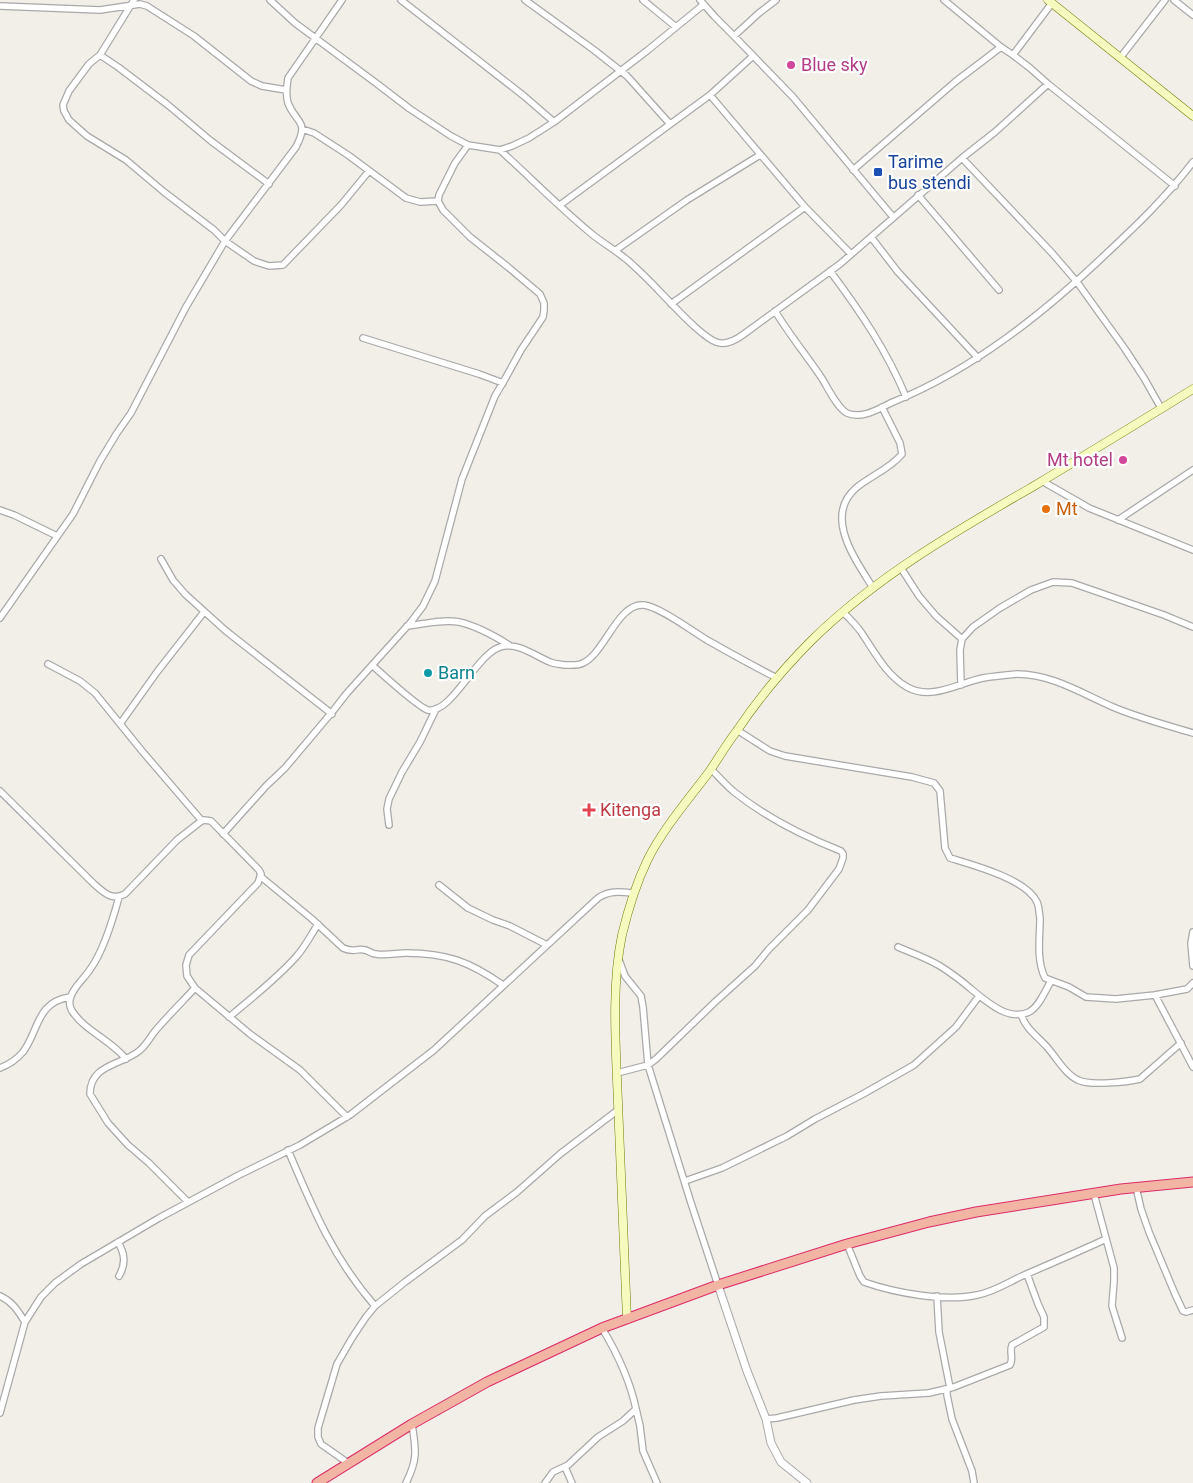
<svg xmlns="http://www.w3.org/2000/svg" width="1193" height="1483" viewBox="0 0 1193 1483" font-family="Roboto,sans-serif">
<rect width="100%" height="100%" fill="#f2efe9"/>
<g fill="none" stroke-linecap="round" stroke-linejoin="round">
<g stroke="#a9a9a9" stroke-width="8">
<path id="minor" d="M134 0 100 55 89 64 69 91 63 105 64 111 69 120 87 136 126 160 164 192 214 230 225 241 254 261 269 266 283 265 341 205 369 171
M270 0 295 23 376 83 410 109 451 136 468 145 500 150 512 146 529 138 554 122 648 50 703 5
M401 0 524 96 554 122
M525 0 594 50 627 76 670 124
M643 0 676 27
M700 0 715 17 734 36 793 97 893 217
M944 0 1001 47 1013 55
M1174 0 1193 15
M0 6 100 10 140 4 147 6 194 36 251 81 262 86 286 90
M734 36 759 13 776 0
M100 55 118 67 168 105 211 141 269 184
M1120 58 1165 0
M1048 84 1175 186
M710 95 805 207 851 254
M302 129 314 133 348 155 406 198 420 202 438 201
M500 150C531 178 560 208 593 235 607 246 622 254 635 267 656 286 674 308 695 327 701 332 708 339 716 342 726 346 736 340 744 334L840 264 962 158 995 132 1048 84 1030 68 1013 55 1052 3
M962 158 1052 253 1077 282 1125 349 1144 378 1161 408
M853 170 955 82 1001 47
M918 195 999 290
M560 205 710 95 753 56
M871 237 898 272 978 358
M616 250 687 200 760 155
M830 271C860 311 887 351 906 397
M671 304 805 207
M775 311C789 334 806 355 821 377 827 386 837 408 847 413 862 420 880 408 893 402 974 369 1044 313 1107 253 1138 224 1167 196 1193 162
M363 338 479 374 503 383
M1042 481 1089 508 1193 550
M0 510 14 515 57 536
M1118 520 1193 470
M161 559 173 580 185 594 226 631 332 714
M901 568 919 596 936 616 962 639
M873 588C856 560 823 517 856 488 870 476 890 469 902 454L900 443 882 407
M843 612C849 618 856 625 861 632 874 651 886 675 907 687 932 701 958 683 983 678 994 676 1006 675 1017 674 1052 674 1083 694 1113 707 1139 718 1166 725 1193 733
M0 618 73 514 100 461 117 433 131 413 186 307 225 241 296 147C310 120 296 124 288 103 285 94 287 87 288 78L342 0
M407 626C424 624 442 619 459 622 477 626 493 635 509 645
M48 664 80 681 95 693 142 751 202 821
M372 665C381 673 419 708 428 710 453 714 478 649 504 646 521 644 535 656 550 662 554 664 560 664 565 665 571 665 578 666 583 663 605 653 618 602 644 605 660 607 692 631 707 640 730 653 753 666 777 678
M961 685 960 650 962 639 973 627 1000 608 1031 590 1053 582 1072 583 1164 615 1193 627
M120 724 157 672 204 612
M737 730 770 751 785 756 912 777 934 783 940 791 945 848 950 858C973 865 1026 879 1037 902 1039 906 1039 913 1040 918 1040 938 1036 959 1045 978L1069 987 1086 997 1116 999 1155 995 1187 989 1193 983
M0 791 94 884C104 893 112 901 125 894L177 840 200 822 204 820 211 821 259 870 261 874 258 883 189 955 186 965 187 976 195 988 250 1034 300 1070 347 1117
M389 825 387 809 389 799 402 772 420 742 436 709
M223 834 266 786 285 768 333 711 347 693 411 622 423 606 435 581 462 479 495 396 505 379 521 350 543 317 544 310V303L540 294 508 267 470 237 443 210 438 201 439 195 455 163 468 145
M260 876 312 919 343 948C354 953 356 948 365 950 369 951 372 954 376 954 385 956 397 953 406 953 447 953 470 962 503 985
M439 885 468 908 493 920 510 926 547 945
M119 897C113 919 104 950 91 968 85 978 75 985 71 996 69 1001 69 1006 72 1011 85 1031 111 1040 126 1059
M1193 932 1191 943 1193 966
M898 947C912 953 927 958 940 966 951 973 962 981 971 989 986 1001 1008 1022 1029 1012 1039 1007 1045 991 1051 981
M619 960 625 976 641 996 643 1007 648 1065 691 1203 718 1285
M1155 995 1193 1067
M1021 1014C1025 1028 1037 1036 1047 1047 1056 1057 1065 1074 1078 1080 1089 1086 1128 1082 1140 1079L1181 1043
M229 1017C250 1000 278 977 296 957 305 947 311 935 318 924
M0 1068C8 1065 17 1059 23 1052 39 1031 36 1002 70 997
M617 1073 648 1065 656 1059 715 1002 755 966 769 949 808 910 839 869 843 858V854L841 851C803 836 765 817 733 791 725 784 718 776 711 769
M288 1150C313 1209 333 1258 375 1306
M685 1181 722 1168 787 1136 815 1119 863 1094 914 1065 956 1027 979 996
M1136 1187 1141 1209 1149 1232 1175 1294 1183 1311 1186 1312 1193 1310
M1094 1194 1114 1268V1281L1112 1306 1122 1338
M188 1202 149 1163 128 1145 108 1123 90 1094C90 1064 122 1065 139 1051 146 1046 150 1037 156 1030 168 1016 182 1002 195 988
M118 1242C125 1254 126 1264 119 1276
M847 1244 860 1276 864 1282C895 1293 945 1302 977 1295 994 1292 1007 1283 1022 1276 1050 1264 1078 1252 1106 1239
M0 1296C13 1302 18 1311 25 1322
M937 1296 939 1332 950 1388
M947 1389V1395L952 1419 972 1471 974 1483
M636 1409 640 1426 643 1451 657 1483
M0 1413 25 1322 41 1297 55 1283 81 1264 159 1218 237 1176 300 1145 350 1115 434 1050 598 898C610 890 621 892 634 893
M766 1419 777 1418 854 1400 881 1396 929 1393 954 1387 1010 1365C1014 1359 1009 1352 1012 1345L1044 1327V1317L1038 1304 1027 1274
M348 1463 321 1444 318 1437V1428L337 1364 352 1338 366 1317 375 1306 405 1282 462 1240 485 1216 517 1192 560 1154 618 1110
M565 1467 572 1483
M406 1483C418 1459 416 1450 412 1424
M545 1483 553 1472 568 1465 598 1437 623 1421 636 1409C630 1380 617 1353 602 1328"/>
</g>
<g stroke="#a9a9a9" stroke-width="9">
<path id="tertiary" d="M718 1285 747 1371 766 1419 771 1443 781 1462 807 1483"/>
</g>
<g stroke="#707d05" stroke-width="9">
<path id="secondary" d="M1048 0 1193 116
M627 1319C624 1247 621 1175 618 1103 616 1050 611 987 622 935 628 910 636 884 647 861 662 830 688 800 709 772 718 759 726 745 736 732 758 699 784 668 812 640 877 576 956 531 1034 486 1087 454 1140 422 1193 389"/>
</g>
<g stroke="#dc2a67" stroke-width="11">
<path id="trunk" d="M317 1483 412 1424 487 1382 602 1328 718 1285 847 1244 929 1222 976 1212 1121 1189 1193 1182"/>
</g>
<use href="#minor" stroke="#fff" stroke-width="5.5"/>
<use href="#tertiary" stroke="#fff" stroke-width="7"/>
<use href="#secondary" stroke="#f7fabf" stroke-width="8"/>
<use href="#trunk" stroke="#f2b4a3" stroke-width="9"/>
</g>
<g fill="#d1479c" stroke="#fff" stroke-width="2">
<circle cx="791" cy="65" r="5"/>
<circle cx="1123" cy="460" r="5"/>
</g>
<rect fill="#1a4fb4" stroke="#fff" stroke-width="2" x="873" y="167" width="10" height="10" rx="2.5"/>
<circle fill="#e8710a" stroke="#fff" stroke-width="2" cx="1046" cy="509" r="5"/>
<circle fill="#0f9aa8" stroke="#fff" stroke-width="2" cx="428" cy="673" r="5"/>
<path fill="#e0444e" stroke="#fff" stroke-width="2" d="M586.5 802.5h5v5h5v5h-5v5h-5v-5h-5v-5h5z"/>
<g text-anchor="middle" stroke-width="4.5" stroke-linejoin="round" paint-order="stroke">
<g font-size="18" fill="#b23c85" stroke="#fff" text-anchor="start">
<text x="801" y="71">Blue sky</text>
<text x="1113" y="466" text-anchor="end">Mt hotel</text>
</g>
<g font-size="18" fill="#164399" stroke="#fff" text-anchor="start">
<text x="888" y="168">Tarime<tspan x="888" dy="21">bus stendi</tspan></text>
</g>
<g font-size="18" fill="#c56008" stroke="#fff" text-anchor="start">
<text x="1056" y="515">Mt</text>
</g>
<g font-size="18" fill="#0d838f" stroke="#fff" text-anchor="start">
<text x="438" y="679">Barn</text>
</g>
<g font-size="18" fill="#be3a42" stroke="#fff" text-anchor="start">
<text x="600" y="816">Kitenga</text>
</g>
</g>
</svg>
